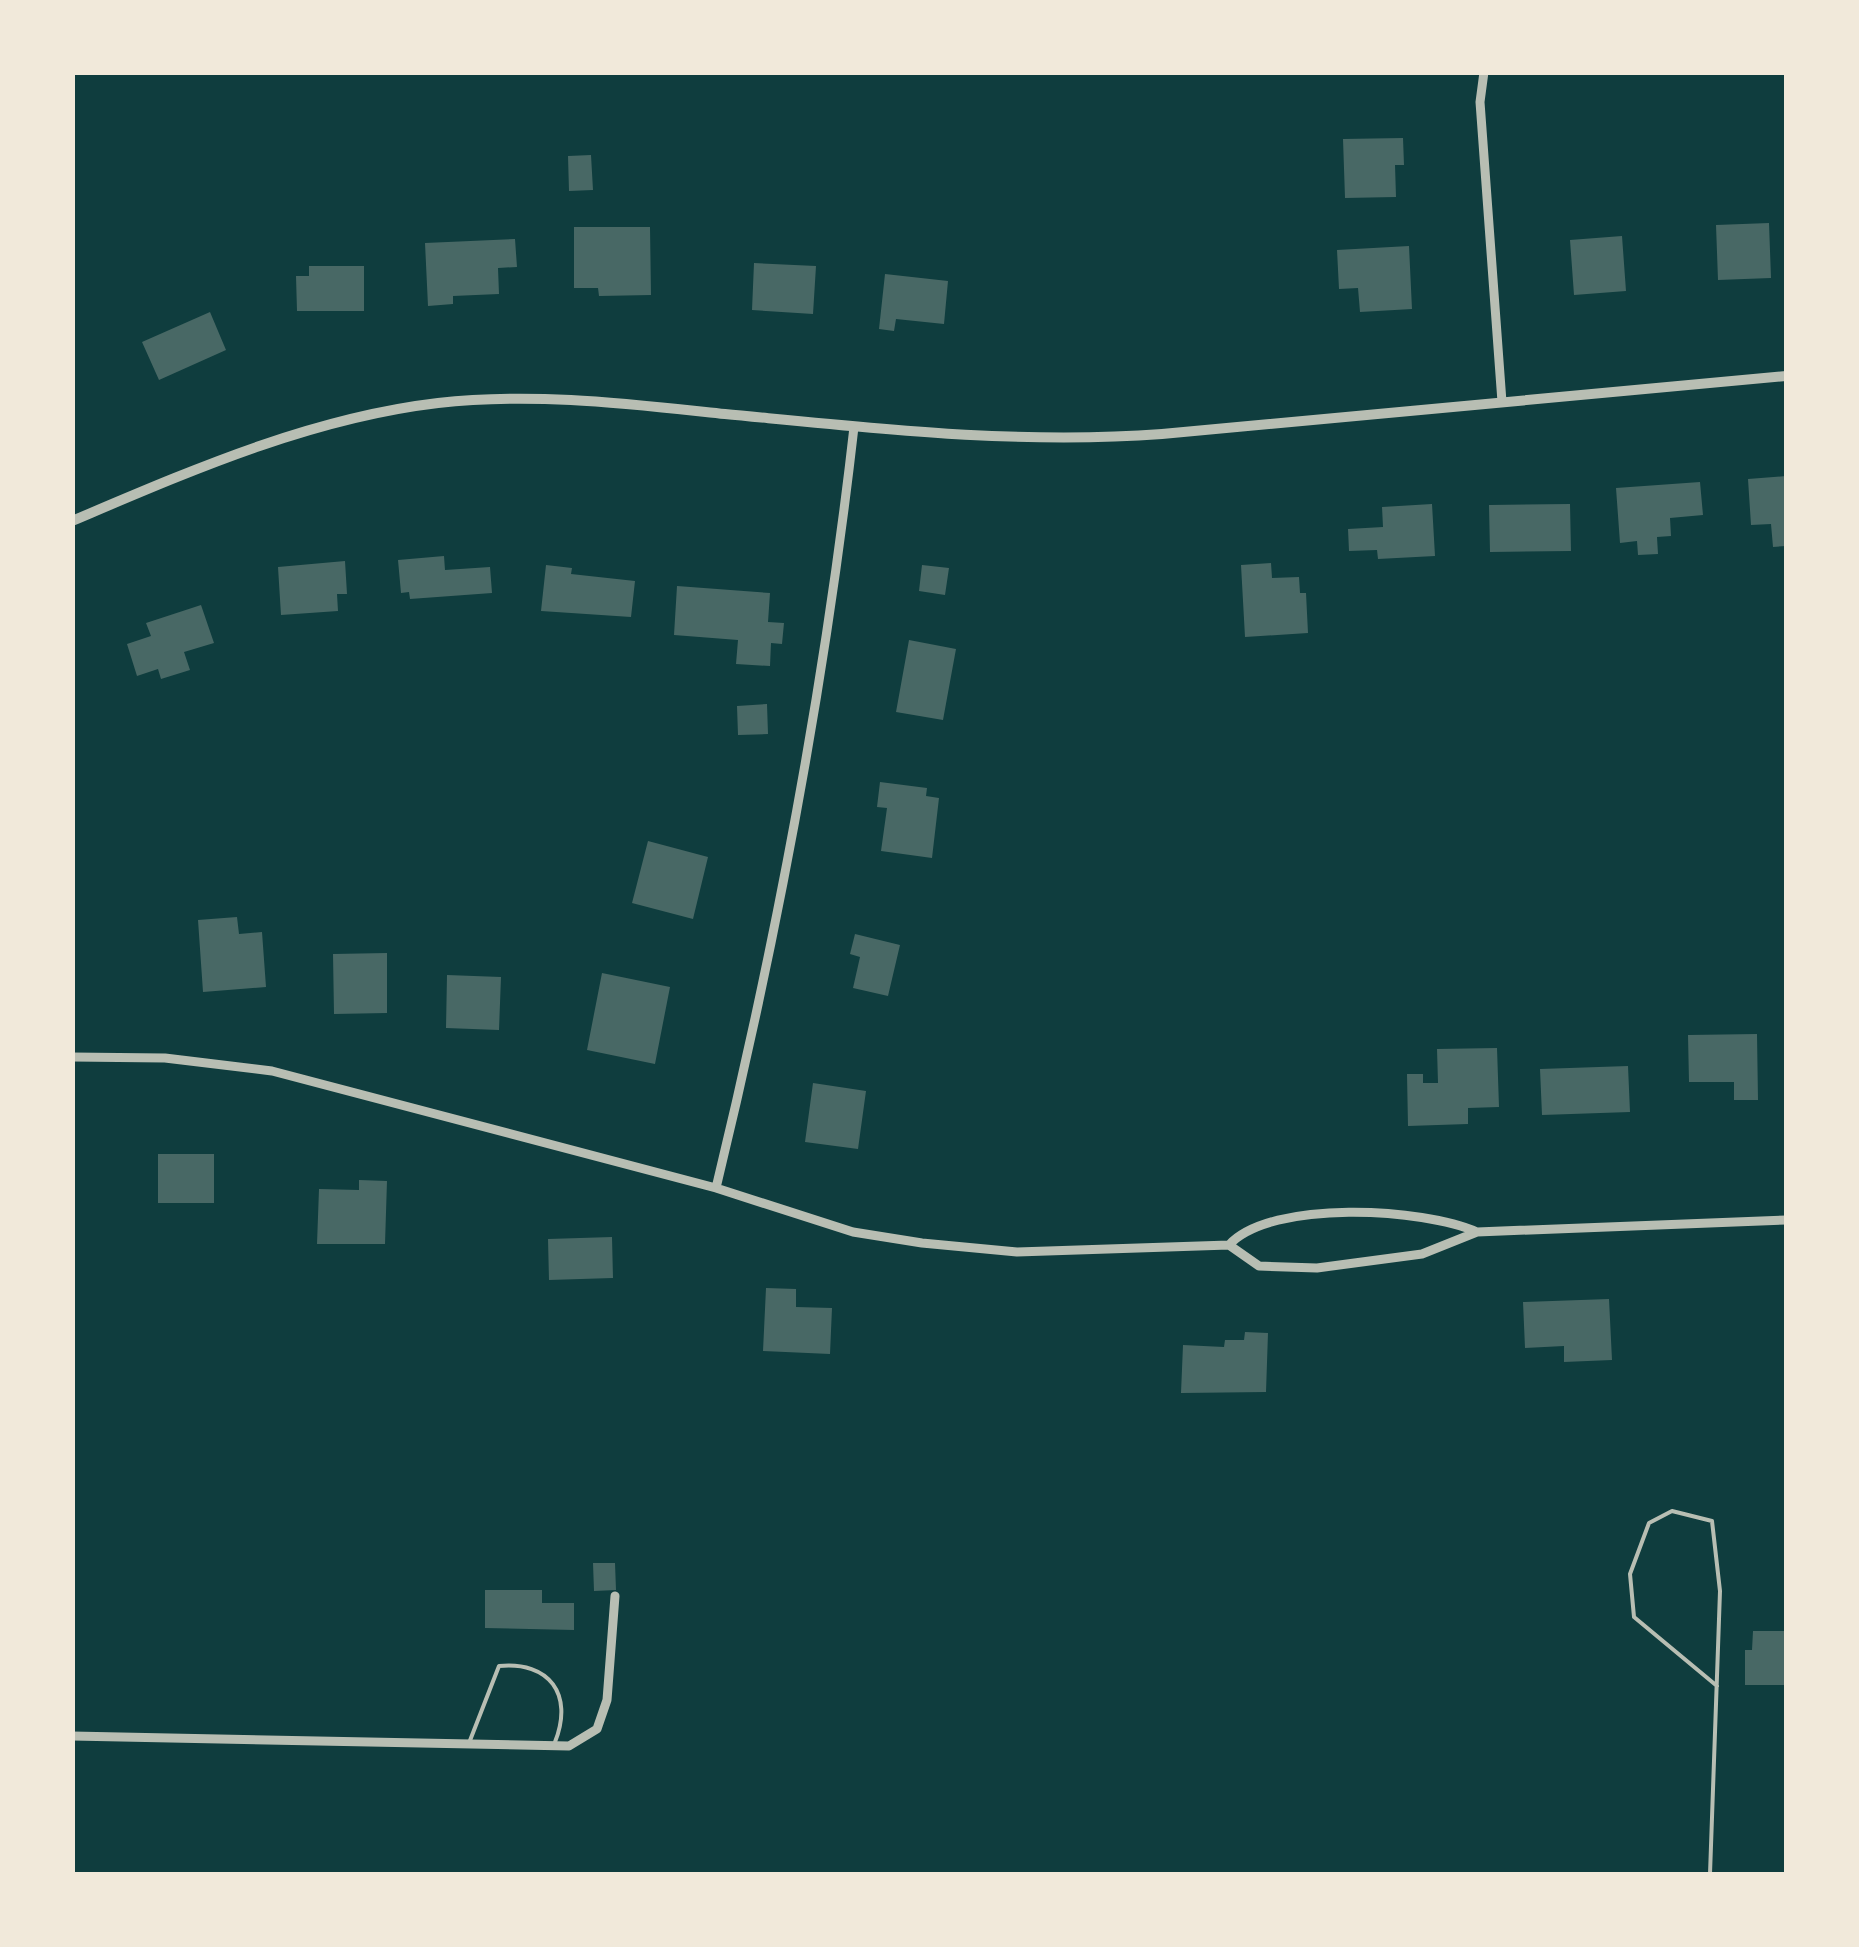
<svg xmlns="http://www.w3.org/2000/svg" width="1859" height="1947" viewBox="0 0 1859 1947" font-family="'Sofia Sans Condensed',sans-serif">
<rect width="100%" height="100%" fill="#0f3d3e"/>
<path fill="#486865" d="M1403 138 1404 165H1395L1396 197 1345 198 1343 139Z
M591 155 593 190 569 191 568 156Z
M1769 223 1771 278 1718 280 1716 225Z
M574 227H650L651 295 599 296 598 288H574Z
M1622 236 1626 291 1574 295 1570 240Z
M515 239 517 267 498 268 499 294 453 296V304L428 306 425 243Z
M1409 246 1412 309 1360 312 1358 288 1339 289 1337 250Z
M754 263 816 266 813 314 752 310Z
M309 266H364V311H297L296 276H309Z
M885 274 948 281 944 324 896 319 894 331 879 329Z
M210 312 226 350 159 380 142 342Z
M1786 476V546L1773 547 1771 524 1751 525 1748 479Z
M1700 482 1703 515 1670 518 1671 536 1657 537 1658 554 1638 555 1637 541 1620 543 1616 488Z
M1432 504 1435 556 1378 559 1377 550 1349 551 1348 529 1383 527 1382 507Z
M1570 504 1571 551 1490 552 1489 505Z
M444 556 445 570 490 567 492 593 410 599 409 592 401 593 398 560Z
M345 561 347 594H337L338 611 281 615 278 567Z
M1271 563 1272 578 1299 577 1300 593H1306L1308 633 1245 637 1241 565Z
M546 565 572 568 571 574 635 581 631 617 541 611Z
M922 565 949 568 945 595 919 591Z
M677 586 770 593 768 622 784 623 782 644 771 643 770 666 736 664 738 640 674 635Z
M201 605 214 643 184 652 190 670 161 679 158 669 137 676 127 644 151 636 146 623Z
M909 640 956 649 943 720 896 712Z
M767 704 768 734 738 735 737 706Z
M880 782 927 788 926 796 939 798 932 858 881 851 887 808 877 807Z
M648 841 708 857 693 919 632 903Z
M237 917 239 934 262 932 266 987 203 992 198 920Z
M855 934 900 945 888 996 853 988 860 957 850 954Z
M387 953V1013L334 1014 333 954Z
M602 973 670 987 655 1064 587 1050Z
M447 975 501 977 499 1030 446 1028Z
M1757 1034 1758 1100H1734V1082H1689L1688 1035Z
M1497 1048 1499 1107 1468 1108V1124L1408 1126 1407 1074H1423V1083H1438L1437 1049Z
M1628 1066 1630 1112 1542 1115 1540 1069Z
M813 1083 866 1091 858 1149 805 1142Z
M158 1154H214V1203H158Z
M359 1180 387 1181 385 1244H317L319 1189 359 1190Z
M612 1237 613 1278 549 1280 548 1239Z
M766 1288 796 1289V1307L832 1308 830 1354 763 1351Z
M1609 1299 1612 1360 1564 1362V1346L1525 1348 1523 1302Z
M1245 1332 1268 1333 1266 1392 1181 1393 1183 1345 1224 1347 1225 1340H1244Z
M593 1563H615L616 1590 594 1591Z
M485 1590H542V1603H574V1630L485 1628Z
M1753 1631H1786V1685H1745V1650H1752Z"/>
<g fill="none" stroke-linecap="round" stroke-linejoin="round">
<path stroke="#b8beb3" stroke-width="4" d="M469 1743 499 1666C549 1661 574 1694 555 1742
M1710 1874 1720 1591 1712 1521 1672 1511 1649 1523 1630 1574 1634 1617 1717 1686"/>
<path stroke="#b8beb3" stroke-width="9" d="M1484 72 1480 102 1502 402
M72 1057 165 1058 272 1071 716 1188 853 1232 922 1243 1017 1252 1229 1245 1259 1266 1317 1268 1422 1254 1477 1232
M716 1188C777 937 825 683 854 427
M1229 1245C1271 1199 1424 1208 1477 1232L1786 1220
M72 1736 569 1746 597 1729 607 1700 615 1596"/>
<path stroke="#b8beb3" stroke-width="10" d="M72 521C190 471 310 418 438 403 534 392 630 404 725 414 871 428 1016 445 1162 434L1786 376"/>
</g>
<rect width="1859" height="1947" fill="none" stroke="#f1e9da" stroke-width="150"/>
</svg>
